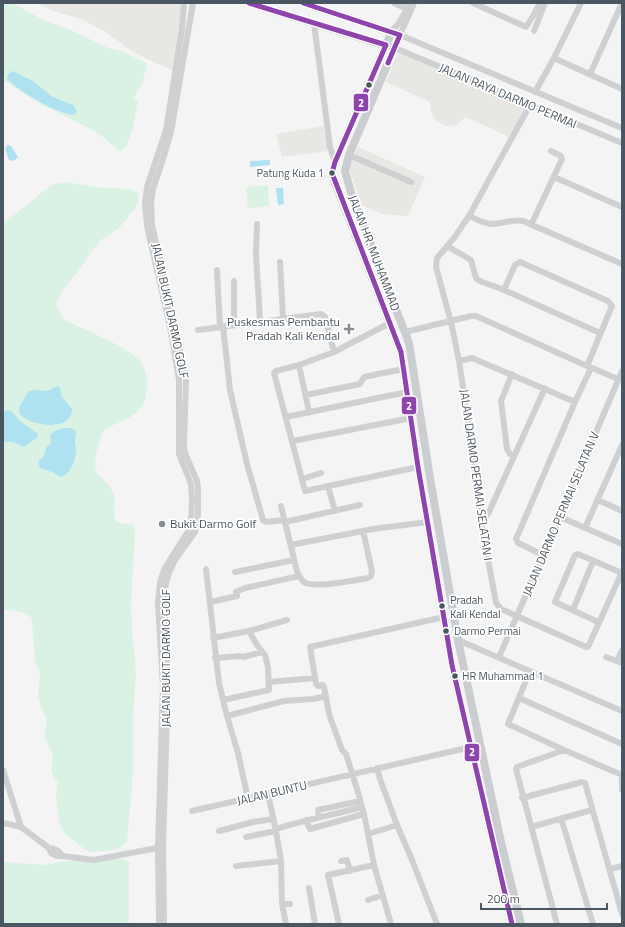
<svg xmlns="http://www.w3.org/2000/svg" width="625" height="927" viewBox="0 0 625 927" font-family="'Titillium Web',sans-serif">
<rect width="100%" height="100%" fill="#f4f4f4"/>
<path fill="#e8e7e3" d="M38 3H181V17L174 71 136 54 104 31 81 19 53 11Z
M399 50 528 103 511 138 466 117 457 125 445 126 436 121 431 112 430 102 386 82Z
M324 126 328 151 282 157 276 134Z
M358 147 425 177 408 216 381 214 362 205 349 168Z"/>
<path fill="#d9f2e3" d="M3 3H9L24 9 43 20 71 30 108 48 121 51 147 63 143 81 134 98 138 101C135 114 132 145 121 151L117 150 105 138 93 130 35 101 3 80Z
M65 182 94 187 128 189 137 192 139 197 135 209 119 228 101 240 91 252 77 273 68 283 61 293 56 304 60 313 65 320C87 331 112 340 132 354 142 361 147 371 147 383 147 406 139 414 118 423 113 425 106 428 103 432 99 437 95 459 95 465 96 477 109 482 113 492 117 502 111 513 116 522L133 525 135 531 131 604 132 630 136 673 133 714V772L127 841 122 847 118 849 96 852 87 851 67 835 60 826 56 795 58 783 53 776 51 771 53 756 44 735 47 720 41 707 38 696 40 673 35 661 32 619C27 610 13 611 3 609V224L46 189 54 184Z
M268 185 269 206 248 208 246 187Z
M125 859 128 861 129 863V924H3V862L45 865 65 861Z"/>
<path fill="#aee2f0" d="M13 71 33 81 53 97 73 105 77 111 76 114C63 118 17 90 7 79L8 74Z
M7 145 11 146 18 157 14 161 9 160 5 149Z
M270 160V165L250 167V161Z
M276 188H283L284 204 278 205Z
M57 386 60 388 62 397 72 409C72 435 19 424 19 410 18 405 23 403 24 399 26 396 26 394 29 391L37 390 48 391Z
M7 410 11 411 21 422 37 433 38 437 24 447 13 442H3V413Z
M64 428H71L76 431C76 435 75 437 75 441 75 444 76 447 76 450 76 460 70 475 61 477L52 472 40 468 38 462 44 456 46 448 51 443 50 435 55 431Z"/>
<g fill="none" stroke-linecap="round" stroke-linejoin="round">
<path stroke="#ced0d2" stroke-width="6" d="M394 3 407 9
M414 3 400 35 622 128
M473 3 526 27 533 16 540 3
M314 23 330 147 335 162
M392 31 399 23 410 3
M534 31 545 3
M395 48 622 143
M554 58 622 89
M590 74 622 3
M535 92 554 58 581 3
M530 105 469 216 454 238 437 258 436 267 451 322 459 361 473 454 481 521 496 603 501 609 586 647H588L622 572
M349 155 411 182
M554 177 622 207
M469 216C476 219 483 223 491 224 502 224 512 219 523 221L622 264
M257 224 256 255 260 321
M531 225 562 159 561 156 551 151
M447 246 471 260 476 278 480 281 504 290 600 333
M280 262 283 318
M217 270 220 327
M234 281V325
M504 290 515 265 520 262 608 301 612 306 587 366
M390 323 334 352 299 365 276 371 274 373 305 491 418 467
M223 326 230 390 247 464 263 520 266 522 284 520
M198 330 321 314 325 317 334 352
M405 332 471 316H476L587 366 618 379
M459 361 472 358 575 402
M299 365 309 412
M512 374 501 401 507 449 510 454 514 456
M306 395 360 384 364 377 403 369
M286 417 407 392
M293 441 411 418
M302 479 321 473
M328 486 335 511
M598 500 622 511
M281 506 297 571C299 575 301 580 304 582 313 589 356 580 368 578L371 576 372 571 363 531
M560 517 622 544
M481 521 488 514 545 388
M285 522 360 505
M585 528 622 445
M291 545 373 529 428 522
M543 555 518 543 516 539 575 402 591 368
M206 569 219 683 227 716 238 753 248 799
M235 572 294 560
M210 602 237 596 236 592 245 588 299 576
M573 610 593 561
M598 622 555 602 575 555 578 554 622 573
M213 638 249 631 287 620
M458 640 622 711
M499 657 560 517 622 371
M606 657 622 663
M215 658 240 656 243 657 262 652
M617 661 622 650
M530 671 508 724 564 750 622 775
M269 682 315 678
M519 698 622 744
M223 700 269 690 268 667 265 655 257 645 249 631
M227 716 284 701 313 699 326 696
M377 768 380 779 397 825 412 860 437 924
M3 770 21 827 49 848 51 853 57 856H62L94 860 162 847
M622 778V790
M268 794 276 831 281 861 282 904H290
M522 798 582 782 585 783 622 914
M192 811 471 747
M319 817 318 810 360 801
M561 818 593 924
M306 820 310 829 364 814
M3 823 21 827
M531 827 592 810
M276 829C304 820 333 815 362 807
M219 831 253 822 273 819
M368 834 397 825
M246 837 276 831
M49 848C54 848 60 851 62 856
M341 861 347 860 350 871
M236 866 281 861
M610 869 622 866
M309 888 315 924
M368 900 383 895
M282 904 286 924
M159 924 158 848 163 686 158 603 160 582 164 570 171 558 189 530 191 523 192 498 191 484 179 454V380L170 327 147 226 145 203 147 187 166 130 182 29 184 3
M164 924 163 847 168 685 164 602 166 583 169 573 175 560 195 532 197 524 198 514V488L197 481 185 453 184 443 186 380 175 326 152 225 151 203 153 189 164 156 171 132 193 3
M339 924 328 875 374 865
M391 924 374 865 364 814 357 789 346 754 342 750 329 714 324 687 323 685 318 686 316 684 310 647 444 617
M557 924 516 769 517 767 564 750"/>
<path stroke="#caced1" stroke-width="8" d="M249 3 390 47
M303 3 400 35 349 155 345 171 352 196 409 343 431 484 458 640 501 842 521 924
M392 31 335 162 332 173 335 183 401 352 418 467 452 665 512 924"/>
<g stroke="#fff" stroke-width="8">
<path id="bus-1" d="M249 3 386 45 335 162 332 173 401 352 418 467 452 665 512 924
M303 3 400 35 388 63"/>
</g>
<use href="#bus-1" stroke="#8e44ad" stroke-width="5"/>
</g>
<g fill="#4a5661" stroke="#fff" stroke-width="1.5">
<circle cx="369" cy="85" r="3.5"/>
<circle cx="332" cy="173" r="3.5"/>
<circle cx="442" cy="606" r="3.5"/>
<circle cx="446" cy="631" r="3.5"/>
<circle cx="455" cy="676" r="3.5"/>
</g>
<g fill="#868d94" stroke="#fff" stroke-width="1.5">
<path d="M347 323h4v4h4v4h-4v4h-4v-4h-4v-4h4z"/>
<circle cx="162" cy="524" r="4"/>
</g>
<g text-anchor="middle" stroke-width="3.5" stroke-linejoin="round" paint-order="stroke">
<g font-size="11" fill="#4a5661" stroke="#fff" text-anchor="start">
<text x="324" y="177" text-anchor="end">Patung Kuda 1</text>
<text x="450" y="604">Pradah<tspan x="450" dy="14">Kali Kendal</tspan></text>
<text x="454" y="635">Darmo Permai</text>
<text x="462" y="680">HR Muhammad 1</text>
</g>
<g font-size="12" fill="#4a5661" stroke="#fff">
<text transform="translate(508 96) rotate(23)" y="4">JALAN RAYA DARMO PERMAI</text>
<text transform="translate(374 253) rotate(69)" y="4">JALAN HR. MUHAMMAD</text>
<text transform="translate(170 311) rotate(78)" y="4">JALAN BUKIT DARMO GOLF</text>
<text transform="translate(476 475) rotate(82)" y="4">JALAN DARMO PERMAI SELATAN I</text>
<text transform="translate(561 514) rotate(-67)" y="4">JALAN DARMO PERMAI SELATAN V</text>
<text transform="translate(166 658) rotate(-90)" y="4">JALAN BUKIT DARMO GOLF</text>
<text transform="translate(272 793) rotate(-13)" y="4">JALAN BUNTU</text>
</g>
<g font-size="12" fill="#4a5661" stroke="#fff" text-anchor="end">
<text x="340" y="326">Puskesmas Pembantu<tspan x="340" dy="14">Pradah Kali Kendal</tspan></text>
<text x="170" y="528" text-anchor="start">Bukit Darmo Golf</text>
</g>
</g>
<g stroke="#fff" stroke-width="1.5">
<rect x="353" y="93" width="16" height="19" rx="4" fill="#8e44ad"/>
<rect x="401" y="396" width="16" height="19" rx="4" fill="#8e44ad"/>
<rect x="464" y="743" width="16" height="19" rx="4" fill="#8e44ad"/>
</g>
<g font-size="11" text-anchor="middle" font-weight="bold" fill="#fff">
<text x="361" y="107">2</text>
<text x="409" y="410">2</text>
<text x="472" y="756">2</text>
</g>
<rect width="625" height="927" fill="none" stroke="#4a5661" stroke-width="8"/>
<path d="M481 903v6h126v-6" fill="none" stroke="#4a5661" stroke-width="2"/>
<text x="487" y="903" font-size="12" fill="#4a5661" stroke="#ffffff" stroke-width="3" paint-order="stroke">200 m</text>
</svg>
